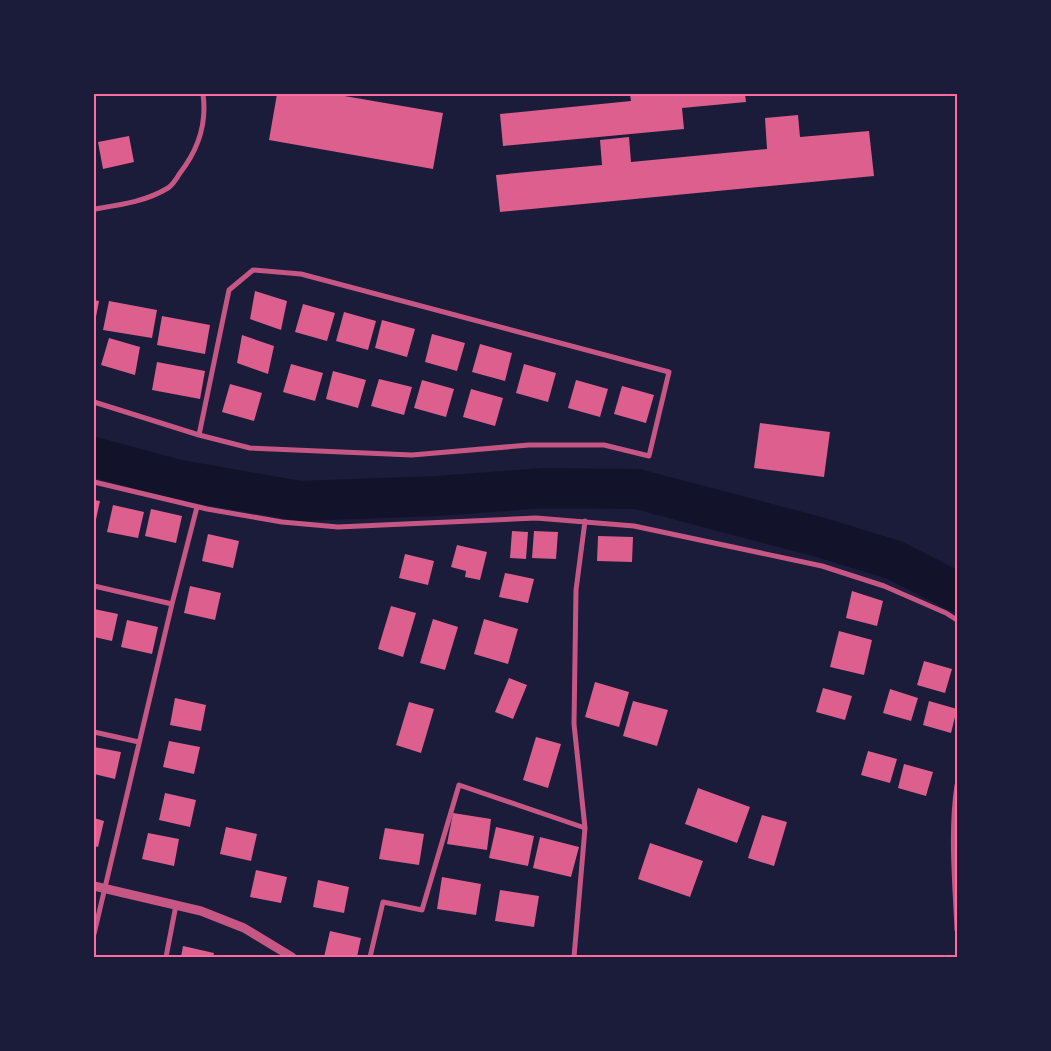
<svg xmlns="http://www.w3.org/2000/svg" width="1051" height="1051" viewBox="0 0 1051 1051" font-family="Inter,sans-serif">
<rect width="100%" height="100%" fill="#1b1b3a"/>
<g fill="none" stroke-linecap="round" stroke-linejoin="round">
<path stroke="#12122b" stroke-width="40" d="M94 457 179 480 300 501 437 496 545 488 637 489 819 537 894 560 957 592"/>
</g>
<path fill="#dd5f8e" d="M277 94H333L443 113 433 169 269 140Z
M630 94H745L746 102 682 108 684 129 503 146 500 114 631 101Z
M798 115 800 137 869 131 874 176 500 212 496 175 602 165 600 140 629 137 631 162 767 149 765 118Z
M129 136 134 162 103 169 98 142Z
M255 291 287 301 281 330 250 319Z
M94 300 99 301 95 322H94Z
M109 301 157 310 152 338 103 330Z
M303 304 335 313 327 341 295 332Z
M344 312 376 321 368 350 336 341Z
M162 316 210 325 205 354 157 345Z
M382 320 415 329 407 357 375 348Z
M432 334 465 343 457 371 425 362Z
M242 335 274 346 268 374 237 363Z
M109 338 140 347 135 375 101 365Z
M480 344 512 353 505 381 472 372Z
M157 362 205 371 200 399 152 390Z
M291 364 323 373 315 401 283 392Z
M524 364 556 373 548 402 516 393Z
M333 371 366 380 358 408 326 399Z
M379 379 412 387 404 415 371 406Z
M422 380 454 389 446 417 414 408Z
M576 380 608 389 600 417 568 408Z
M230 384 262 393 254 421 222 412Z
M622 386 654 395 646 423 614 414Z
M471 389 503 398 495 426 463 417Z
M760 423 830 432 824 477 754 468Z
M94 500 100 501 95 524H94Z
M113 505 144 512 138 538 107 532Z
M151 509 182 516 176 543 145 536Z
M512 531 528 532 526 559 510 558Z
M534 531 558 532 556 559 532 558Z
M208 534 239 541 233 568 202 561Z
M598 536 633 537 632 562 597 561Z
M457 545 487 552 480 580 465 577 466 571 451 567Z
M405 554 434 561 428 585 399 578Z
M505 573 534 579 528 603 499 597Z
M190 586 221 593 215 620 184 613Z
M852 591 883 601 877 626 846 618Z
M391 606 416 613 403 657 378 649Z
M94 609 118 614 112 641 94 637Z
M433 619 458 627 445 670 420 663Z
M484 619 518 629 508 664 474 654Z
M127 620 158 627 152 654 121 647Z
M839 631 872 640 864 675 830 667Z
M924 661 952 669 945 693 917 685Z
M509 678 527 685 513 719 495 712Z
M595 682 629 692 619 727 585 717Z
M823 688 852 696 845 720 816 712Z
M890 689 918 698 911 721 883 713Z
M175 698 206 705 201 731 170 725Z
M633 701 668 710 657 746 623 736Z
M929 701 957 709 951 733 923 725Z
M409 702 434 709 421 753 396 745Z
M536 737 561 744 548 788 523 780Z
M169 741 200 747 194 774 163 767Z
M94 747 121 752 115 779 94 774Z
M868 751 897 759 890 783 861 775Z
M904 764 933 772 926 796 898 788Z
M698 788 750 807 737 843 685 824Z
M165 793 196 800 190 827 159 820Z
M453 813 491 819 487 850 447 844Z
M762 815 787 822 774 866 748 858Z
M94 818 104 821 98 847 94 846Z
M226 827 257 834 251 861 220 854Z
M496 827 534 836 528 866 489 858Z
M385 828 424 834 419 865 379 859Z
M148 833 179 839 174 866 142 859Z
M540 837 579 847 571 877 533 868Z
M650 843 703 861 690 897 638 879Z
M256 870 287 877 281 903 250 897Z
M442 877 481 884 476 915 437 909Z
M318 880 349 887 344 913 313 907Z
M500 890 539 896 534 927 495 921Z
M330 931 361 938 357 957H324Z
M183 946 214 953 213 957H181Z"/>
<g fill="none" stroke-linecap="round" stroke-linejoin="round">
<path stroke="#c65784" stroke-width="5" d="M94 209C119 205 145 202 168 188 173 185 177 178 180 173 198 150 207 123 203 94
M94 402 199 435 250 448 412 455 529 445H604L649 456 669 372 301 274 253 270 229 290 199 435
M94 482 207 509 282 522 338 527 536 518 634 526 822 566 884 586 946 613 957 620
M94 586 172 604 94 934
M172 604 197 507
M94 732 139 742
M957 785C950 833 955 881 957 930
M166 957 176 905
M370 957 383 902 422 910 459 785 585 828
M574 957 585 828 574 724 576 590 585 521"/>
<path stroke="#c65784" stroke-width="9" d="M94 886 201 911 244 928 292 957"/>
</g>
<rect width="1051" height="1051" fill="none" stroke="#1b1b3a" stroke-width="190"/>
<rect x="95" y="95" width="861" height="861" fill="none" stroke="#ff6b9d" stroke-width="2"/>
</svg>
